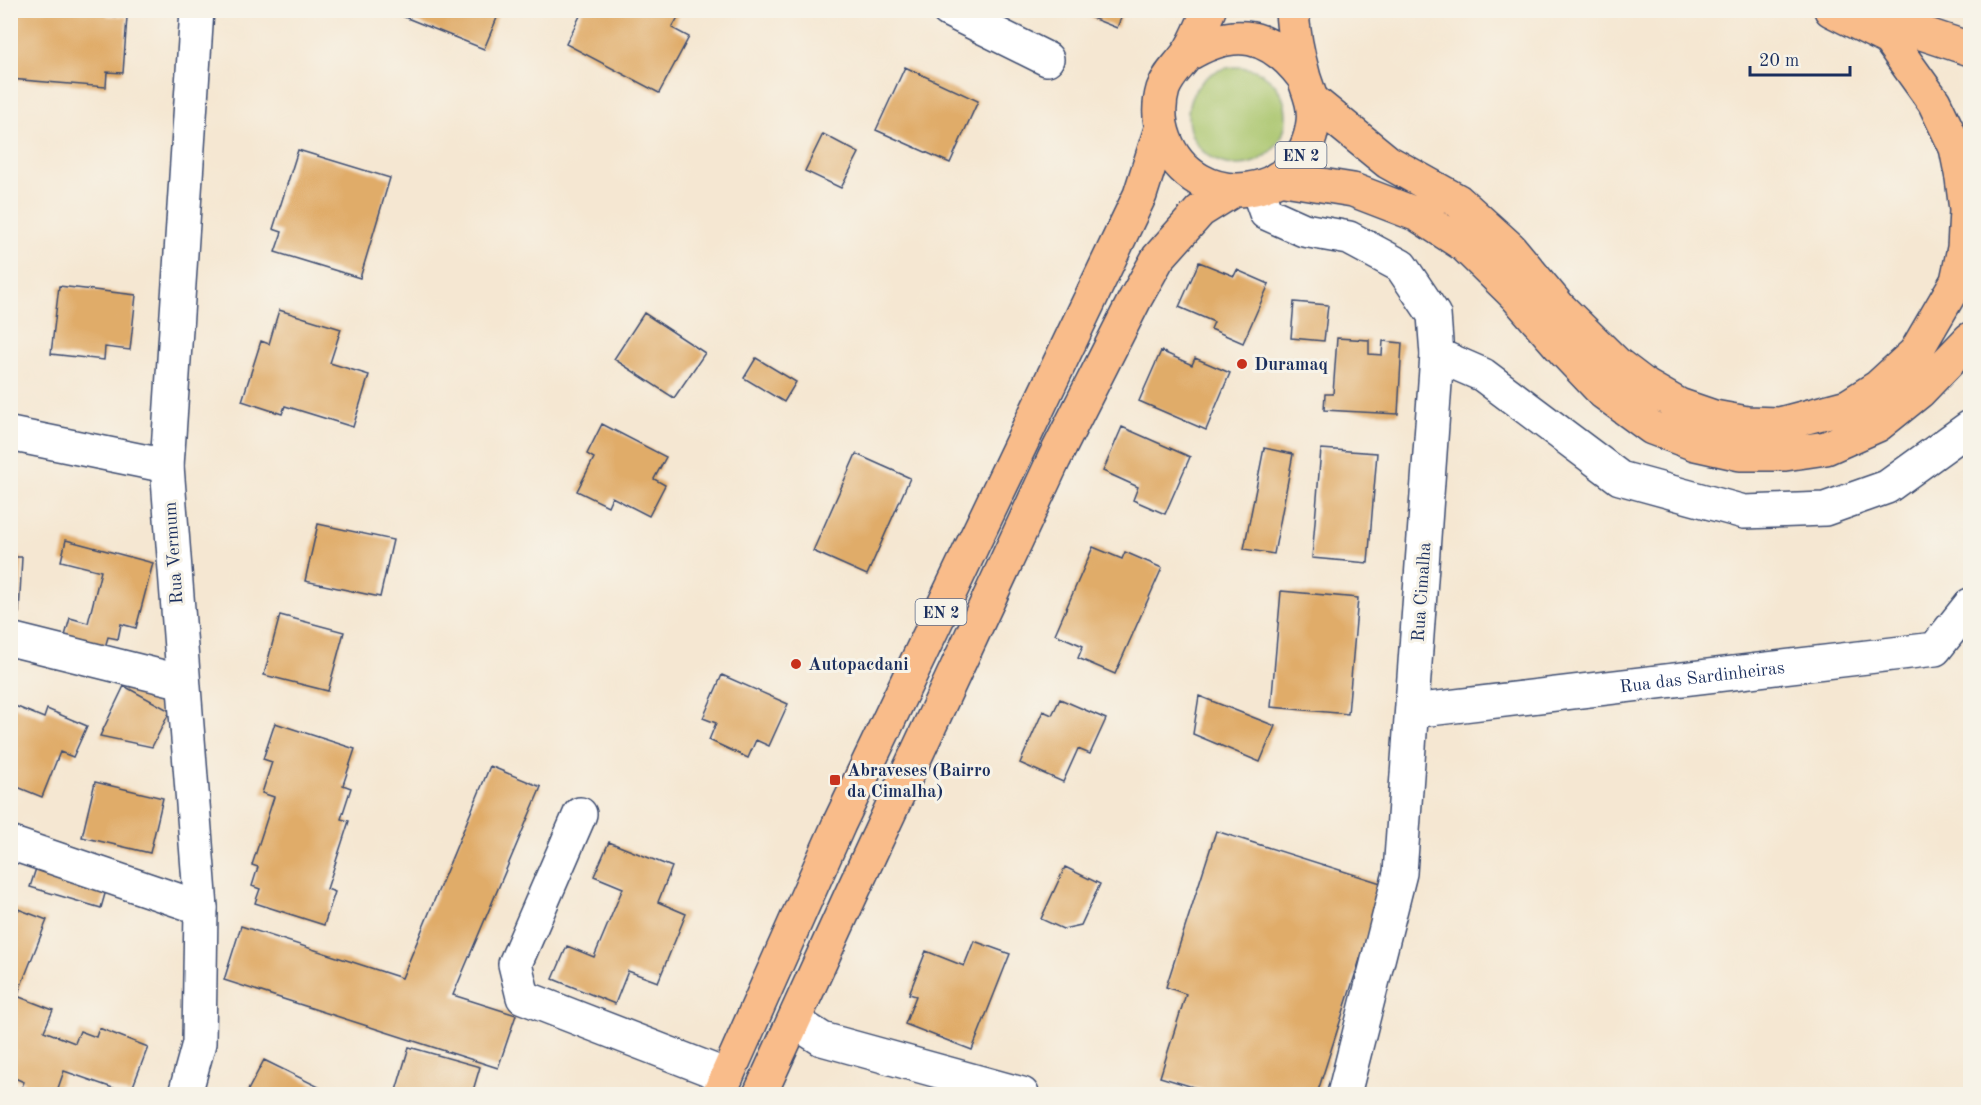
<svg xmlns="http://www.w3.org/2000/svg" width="1981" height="1105" viewBox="0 0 1981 1105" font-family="'Old Standard TT',serif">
<rect width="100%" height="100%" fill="#f7f3e8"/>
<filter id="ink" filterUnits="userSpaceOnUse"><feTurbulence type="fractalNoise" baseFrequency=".0167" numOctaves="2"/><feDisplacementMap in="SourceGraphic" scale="12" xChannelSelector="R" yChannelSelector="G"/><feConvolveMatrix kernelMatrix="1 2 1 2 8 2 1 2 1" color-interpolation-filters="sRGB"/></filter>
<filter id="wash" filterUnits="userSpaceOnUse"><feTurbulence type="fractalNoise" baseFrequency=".008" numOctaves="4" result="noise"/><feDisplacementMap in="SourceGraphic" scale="24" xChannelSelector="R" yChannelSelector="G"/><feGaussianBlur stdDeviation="1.35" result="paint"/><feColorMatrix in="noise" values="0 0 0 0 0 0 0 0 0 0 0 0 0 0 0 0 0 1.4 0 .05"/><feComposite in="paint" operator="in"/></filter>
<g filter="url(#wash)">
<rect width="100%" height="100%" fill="#f5e7d2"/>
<path fill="#a9c56c" stroke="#627a65" stroke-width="1.5" d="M1188 116a49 49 0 1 1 98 0a49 49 0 1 1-98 0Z"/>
<g id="blocks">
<path fill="#e0ac69" d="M10 10H108L107 16 127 17 123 73 107 72 106 87 10 79Z
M405 10H493L499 13 484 49 402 16Z
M583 10H682L672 28 689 37 659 93 566 44Z
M1083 10H1124L1117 28 1082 14Z
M905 67 978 101 950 163 876 130Z
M823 134 859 153 841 188 805 171Z
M298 150 390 178 360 278 275 252 282 232 273 229Z
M1199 262 1234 276 1237 270 1269 284 1243 343 1211 329 1214 322 1179 307Z
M59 286 136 295 130 350 105 347 104 360 51 354Z
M1294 302 1328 305 1324 341 1291 338Z
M279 310 341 329 330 363 369 375 353 427 285 406 282 414 242 401 261 341 269 344Z
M644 313 705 353 674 398 614 359Z
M1337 338 1369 340V354L1382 355 1383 341 1402 343 1398 414 1324 410 1325 394H1333Z
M1161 351 1192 365 1195 358 1230 373 1206 430 1139 401Z
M756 358 796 382 784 402 744 378Z
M602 424 666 457 654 479 665 485 649 516 612 497 608 506 577 491 594 458 587 454Z
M1122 427 1190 457 1165 514 1133 500 1138 487 1103 471Z
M1264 448 1293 454 1274 554 1244 549Z
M1321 449 1377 453 1368 563 1312 558Z
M856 454 910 478 867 575 813 551Z
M318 524 393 540 380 597 305 581Z
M66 540 153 563 136 628 121 624 118 639 108 637 103 654 63 643 70 618 88 623 101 571 61 561Z
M1093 547 1122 559 1125 552 1162 568 1115 674 1078 658 1083 646 1055 634Z
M10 557H22L19 613 10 612Z
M1281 591 1358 598 1348 714 1271 707Z
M280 615 344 632 328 691 264 675Z
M722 675 788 704 769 746 756 740 748 758 709 740 716 723 703 718Z
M124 686 170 711 152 747 100 736Z
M1199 696 1275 726 1260 762 1193 734Z
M1060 699 1106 719 1090 754 1078 749 1063 782 1020 763 1043 711 1052 715Z
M10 704 44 718 47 709 87 726 73 757 60 752 42 797 10 784Z
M275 723 355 749 343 785 351 788 341 819 349 821 327 889 335 892 324 925 255 903 260 889 252 886 258 867 252 865 274 797 262 793 272 762 263 759Z
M490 766 541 787 453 995 516 1015 498 1068 224 980 241 926 402 978Z
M95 782 163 798 150 853 82 837Z
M1216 831 1384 884 1317 1094H1216L1160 1077 1186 994 1166 987Z
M609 842 672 867 658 902 686 914 658 982 628 971 615 1004 553 979 567 946 594 957 623 888 594 876Z
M38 862 108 883 101 908 30 887Z
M1065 867 1100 884 1081 925 1063 929 1041 919Z
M10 906 47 920 17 996 53 1010 44 1031 75 1043 80 1031 96 1037 99 1028 148 1047 130 1094 64 1071 56 1094H19L24 1082 10 1076Z
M974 941 1010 954 972 1050 905 1024 916 996 909 994 926 951 964 966Z
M409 1047 480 1067 472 1094H395Z
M264 1060 325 1090 323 1094H246Z"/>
</g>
</g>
<g filter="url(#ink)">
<use href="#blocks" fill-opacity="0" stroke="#3c4b6f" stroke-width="1.5"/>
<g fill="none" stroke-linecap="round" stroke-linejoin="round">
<g stroke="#3c4b6f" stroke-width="36">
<g id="minor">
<path d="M948 10 1047 59"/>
<path d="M1257 188 1266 213 1304 230 1349 238 1401 266 1434 315 1437 355 1400 873 1344 1094"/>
<path d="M1437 355 1483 375 1620 478 1744 512 1825 509 1887 487 1970 427"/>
<path d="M10 434 167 466"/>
<path d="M10 639 183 682"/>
<path id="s1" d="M1413 711 1935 649 1970 605"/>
<path d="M580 814 515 964 523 997 727 1076"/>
<path d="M10 843 201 908"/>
<path d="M794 1021 822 1039 1022 1094"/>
<path d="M185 1094 199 1043 201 908 167 466 197 10"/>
</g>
</g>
<g stroke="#3c4b6f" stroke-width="36">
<path id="major" d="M1209 10C1202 25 1196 43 1186 56 1178 67 1168 75 1163 89 1158 106 1159 123 1165 139 1194 215 1304 203 1313 122 1315 106 1309 93 1304 78 1298 56 1293 33 1292 10
M1187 55C1235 26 1270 33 1304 78
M719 1094 839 824 1140 195 1161 129
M760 1094 850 897 1054 459 1134 301 1158 258 1200 211 1232 191"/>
</g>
<g stroke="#3c4b6f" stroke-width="36">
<path id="highway" d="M1867 15 1970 49
M1312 100 1388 162 1458 201 1510 248 1559 307 1617 364 1646 386 1679 405 1714 417 1747 423 1780 424 1848 406 1878 387 1915 353 1957 281 1964 248 1966 210 1962 178 1956 148 1934 102 1889 39 1831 10
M1278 178 1353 190 1418 215 1464 245 1515 295 1564 351 1604 393 1652 428 1695 444 1740 454H1785L1826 448 1878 425 1919 392 1970 339"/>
</g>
<use href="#minor" stroke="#fff" stroke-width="33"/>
<use href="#major" stroke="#f9bc8a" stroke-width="33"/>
<use href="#highway" stroke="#f9bc8a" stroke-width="33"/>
</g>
</g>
<g fill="#c8321e" stroke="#f7f3e8" stroke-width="2">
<circle cx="1242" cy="364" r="6"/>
<circle cx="796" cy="664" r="6"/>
<rect x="829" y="774" width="12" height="12" rx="3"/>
</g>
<g text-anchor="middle" stroke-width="6" stroke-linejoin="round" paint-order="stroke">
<g fill="#f7f3e8" stroke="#5d6a87" stroke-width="1.5">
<rect x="1275.5" y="142" width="51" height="26" rx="4.5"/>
<rect x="915.5" y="599" width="51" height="26" rx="4.5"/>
</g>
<g font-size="16" font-weight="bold" fill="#1b2f5e">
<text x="1301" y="161">EN 2</text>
<text x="941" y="618">EN 2</text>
</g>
<g font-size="18" font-weight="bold" fill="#1b2f5e" stroke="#f7f3e8" text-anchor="start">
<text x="1254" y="370">Duramaq</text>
<text x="808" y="670">Autopacdani</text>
<text x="847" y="776">Abraveses (Bairro<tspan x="847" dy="21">da Cimalha)</tspan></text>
</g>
<g font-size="18" fill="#1b2f5e" stroke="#f7f3e8">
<text transform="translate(173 553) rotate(-94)" y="6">Rua Vermum</text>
<text transform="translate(1421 592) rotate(-86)" y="6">Rua Cimalha</text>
<text dy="6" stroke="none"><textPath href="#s1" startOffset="291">Rua das Sardinheiras</textPath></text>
</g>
</g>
<rect width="1981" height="1105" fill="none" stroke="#f7f3e8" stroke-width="36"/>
<path d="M1750 66v9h100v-9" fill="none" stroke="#1b2f5e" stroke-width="3"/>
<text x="1759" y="66" font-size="18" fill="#1b2f5e" stroke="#f7f3e8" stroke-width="4.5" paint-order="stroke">20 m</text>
</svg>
